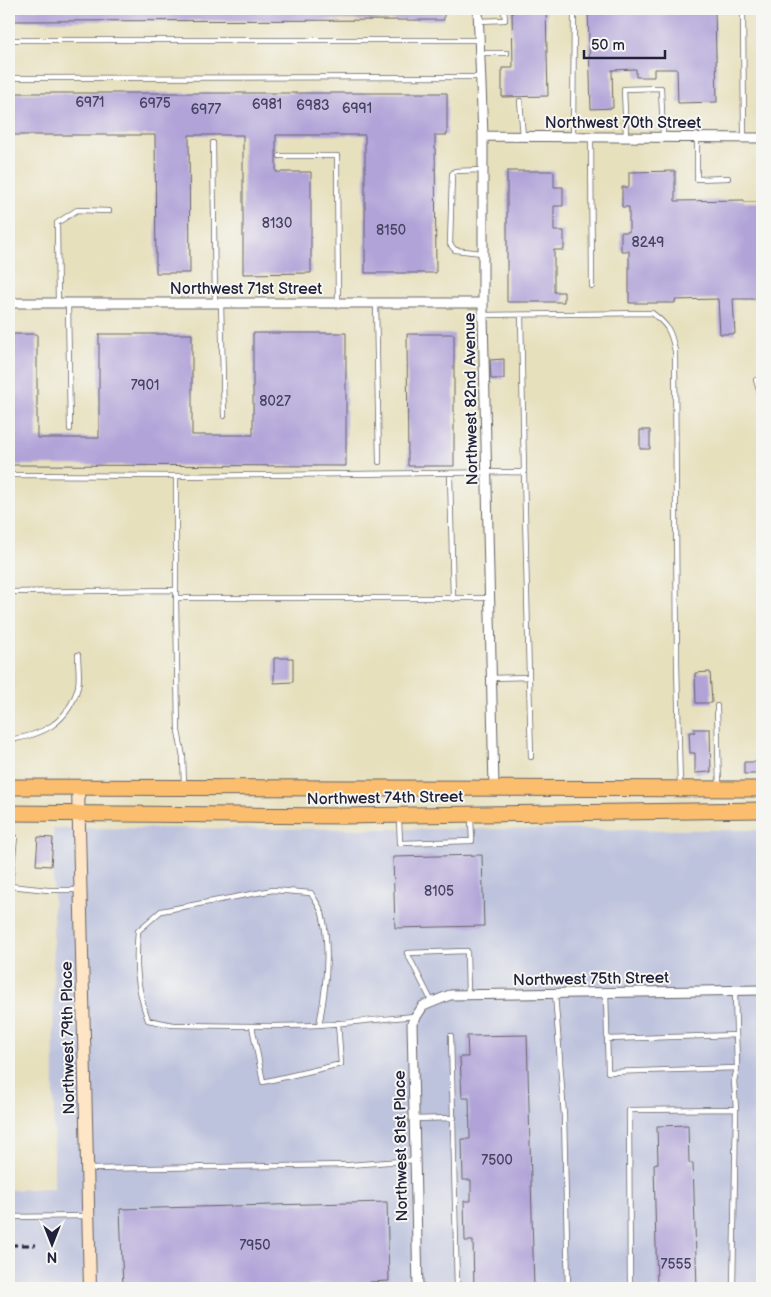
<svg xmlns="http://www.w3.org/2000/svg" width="771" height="1297" viewBox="0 0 771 1297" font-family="'Balsamiq Sans',sans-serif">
<rect width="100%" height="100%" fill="#f6f6f2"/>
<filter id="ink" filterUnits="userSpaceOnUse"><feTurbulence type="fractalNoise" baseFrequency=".02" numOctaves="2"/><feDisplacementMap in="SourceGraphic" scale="10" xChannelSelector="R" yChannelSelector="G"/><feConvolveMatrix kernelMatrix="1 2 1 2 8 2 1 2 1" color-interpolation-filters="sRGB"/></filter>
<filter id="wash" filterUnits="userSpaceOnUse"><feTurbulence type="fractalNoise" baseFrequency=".0096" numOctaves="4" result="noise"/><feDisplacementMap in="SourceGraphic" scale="20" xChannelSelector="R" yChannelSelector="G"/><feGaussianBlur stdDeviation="1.12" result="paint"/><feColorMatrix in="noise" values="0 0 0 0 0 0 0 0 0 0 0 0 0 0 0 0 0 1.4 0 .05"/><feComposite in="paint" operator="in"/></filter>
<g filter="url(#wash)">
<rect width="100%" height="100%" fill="#e7e0bd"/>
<path fill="#bec3dd" d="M53 828 762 830V1288H9V1190L54 1188Z"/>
<g id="blocks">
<path fill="#b1a3d8" d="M9 9H444V20L9 21Z
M512 9H546L548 96 502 97V68H513Z
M588 9H715L717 102 678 103 677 69H654V77H636V69L612 70 613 108 591 109Z
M9 93H447V135H435L436 273H365V135H276V172H311V273L243 274V135H189L190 273H156L155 135H9Z
M507 171H554V187H563V206H554V231H564V250H554V292H564V302H507Z
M675 171V201L744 200V202H762V299H733L735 334H720L718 299 675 300V303H629V251H621V232H629V207H622V187H629V172Z
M253 333H346V466L9 465V334H37V438H99V334H192V435H253Z
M407 334H454V466H408Z
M504 359V379H491L490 360Z
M640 430H650V449H640Z
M274 658H293V682L274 683Z
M710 672 712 703H696L695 673Z
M694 729H710L711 772 695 773V753H690L689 732H695Z
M744 762H762V774H744Z
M38 837 53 838 51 866 36 865Z
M482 855 484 926 395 928 393 857Z
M527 1035 534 1288H474L473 1241H465L464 1201H471V1180H463L462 1139H470L469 1098H462L460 1057H468L467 1036Z
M688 1125 689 1163H693L697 1288H657L654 1164 658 1163 657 1126Z
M387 1202 389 1281 370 1282V1288H328V1283L308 1284V1288H266V1285H246V1288H205L204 1286H185V1288H123L120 1209Z"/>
</g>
</g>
<g filter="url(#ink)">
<use href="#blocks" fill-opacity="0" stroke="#676468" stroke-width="1"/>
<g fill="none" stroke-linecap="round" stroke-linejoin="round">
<g stroke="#676468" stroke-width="6">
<path id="lane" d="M743 9 744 138
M479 21 505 20 504 9
M9 40H480
M480 53H507
M9 78 481 77
M520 101 523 136
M626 136 624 89 661 88 663 137
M573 137 574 9
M591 137 592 286
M697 137V179L728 178
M761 138V189H762
M213 143 215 303
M280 156H337L338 303
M482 253 455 250 450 244 452 174 455 171 483 170
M376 302 379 462
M58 303 57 223 77 210 109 211
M68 303 70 429
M221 303 224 416
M483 315 652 313C668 325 671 331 675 351L677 664 680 787
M756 380 762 399
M450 474 453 599
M9 475 176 476
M9 592 176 590
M176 598V476L524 472 521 315
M529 677 531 757
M492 678 529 677 524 472
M717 706 719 787
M9 740C43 735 68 723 78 687 80 677 78 665 78 655
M184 785 183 757 178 731 176 598H490
M399 819 400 843 472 841 471 818
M15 837 10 886 48 890H79
M606 992 608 1072 737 1068 735 991
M555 993 564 1116 568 1288
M432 1002 407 953 467 951 468 994
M338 1023 341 1064 263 1082 252 1026C274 1026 296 1026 318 1025 351 1023 383 1019 415 1016
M252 1026 173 1025 148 1020C137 988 135 965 138 931L161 911 273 890 311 893C314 899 320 907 322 913 331 949 326 990 319 1025
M451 1036 457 1288
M607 1039 736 1035
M414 1119 454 1118
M89 1169 349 1165 415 1160
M9 1217 87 1216
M630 1288 629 1110 736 1109
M733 1288 736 1109 734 1081 737 1068"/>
</g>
<g stroke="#676468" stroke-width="11">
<path id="street" d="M478 9 483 136V315L494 788
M483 136 762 138
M9 303H482
M418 1288 412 1023 423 1006 450 995 762 990"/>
</g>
<g stroke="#676468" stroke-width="14">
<path id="secondary" d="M78 787 90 1288"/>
</g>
<g stroke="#676468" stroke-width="17">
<path id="primary" d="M9 787 762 789
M9 813 343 816 762 810"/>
</g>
<use href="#lane" stroke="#fff" stroke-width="4.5"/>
<use href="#street" stroke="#fff" stroke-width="9"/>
<use href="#secondary" stroke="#fde5c5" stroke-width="12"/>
<use href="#primary" stroke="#fbbd6e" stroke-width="15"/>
<path stroke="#22223b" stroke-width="3" stroke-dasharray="8 4" stroke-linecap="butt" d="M9 1245H36"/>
</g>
</g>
<g text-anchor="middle" stroke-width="4" stroke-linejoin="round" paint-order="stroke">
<g font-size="14" fill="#464262">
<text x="90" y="107">6971</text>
<text x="155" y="108">6975</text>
<text x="267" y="109">6981</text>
<text x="313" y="110">6983</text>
<text x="357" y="113">6991</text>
<text x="206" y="114">6977</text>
<text x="277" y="228">8130</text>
<text x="391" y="235">8150</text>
<text x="648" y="247">8249</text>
<text x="145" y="390">7901</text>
<text x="275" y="406">8027</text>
<text x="439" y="896">8105</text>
<text x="497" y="1165">7500</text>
<text x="255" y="1250">7950</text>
<text x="676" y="1269">7555</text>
</g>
<g font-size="16" fill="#22223b" stroke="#f6f6f2">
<text x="623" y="128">Northwest 70th Street</text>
<text x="246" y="294">Northwest 71st Street</text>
<text transform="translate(470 399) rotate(-91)" y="6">Northwest 82nd Avenue</text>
<text transform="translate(385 797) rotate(-1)" y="6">Northwest 74th Street</text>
<text transform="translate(591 978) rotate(-1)" y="6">Northwest 75th Street</text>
<text transform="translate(67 1038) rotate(-91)" y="6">Northwest 79th Place</text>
<text transform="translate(400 1146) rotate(-91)" y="6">Northwest 81st Place</text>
</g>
</g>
<rect width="771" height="1297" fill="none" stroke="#f6f6f2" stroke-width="30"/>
<g transform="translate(52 1244) rotate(180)" stroke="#f6f6f2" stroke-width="4" paint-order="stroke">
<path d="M0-4L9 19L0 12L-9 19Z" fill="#22223b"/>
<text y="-8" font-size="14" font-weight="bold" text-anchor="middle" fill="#22223b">N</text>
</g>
<path d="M584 50v8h81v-8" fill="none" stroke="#22223b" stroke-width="2.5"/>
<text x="591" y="50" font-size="15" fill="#22223b" stroke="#f6f6f2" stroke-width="4" paint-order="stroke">50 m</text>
</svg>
